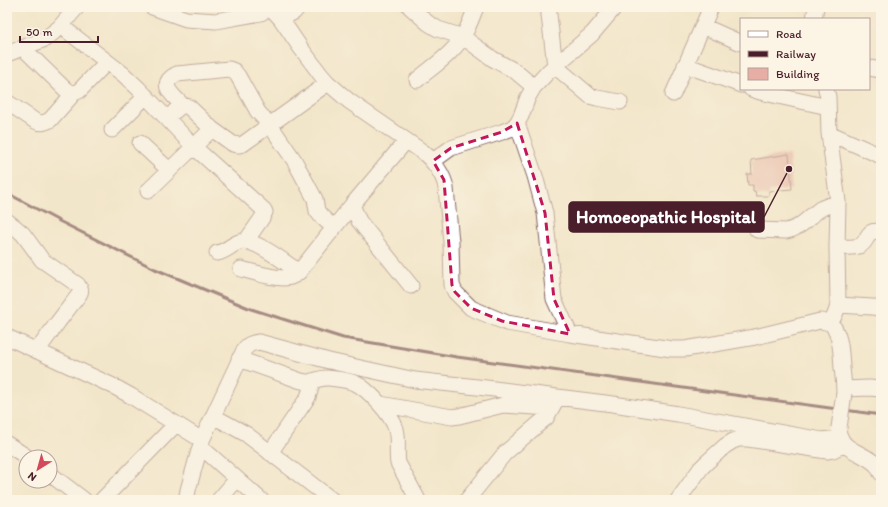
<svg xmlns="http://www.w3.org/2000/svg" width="888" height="507" viewBox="0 0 888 507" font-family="Itim,sans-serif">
<rect width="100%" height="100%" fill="#fcf5e5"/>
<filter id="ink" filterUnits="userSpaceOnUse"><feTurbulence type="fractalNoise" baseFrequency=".025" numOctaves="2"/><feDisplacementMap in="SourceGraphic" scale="8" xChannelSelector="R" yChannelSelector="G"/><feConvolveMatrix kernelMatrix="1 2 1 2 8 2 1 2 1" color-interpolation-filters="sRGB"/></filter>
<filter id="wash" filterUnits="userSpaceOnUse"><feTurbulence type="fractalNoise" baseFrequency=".012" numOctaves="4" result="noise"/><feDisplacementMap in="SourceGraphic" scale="16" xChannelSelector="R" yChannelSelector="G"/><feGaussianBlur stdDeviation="0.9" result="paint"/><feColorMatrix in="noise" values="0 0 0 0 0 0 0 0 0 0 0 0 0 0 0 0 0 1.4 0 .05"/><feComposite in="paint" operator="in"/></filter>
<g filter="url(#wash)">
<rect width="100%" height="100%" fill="#f2e6ca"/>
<g id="blocks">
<path fill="#e7aea5" d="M789 154 792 189 769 191V196H756L755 191H753V185H748L747 174H752L751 160Z"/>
</g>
</g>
<g filter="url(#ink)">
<use href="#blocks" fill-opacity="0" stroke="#856563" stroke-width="1"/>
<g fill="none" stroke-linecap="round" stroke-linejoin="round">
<g stroke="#856563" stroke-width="17">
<path id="minor" d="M152 7 186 19 216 21 261 13 270 7
M270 7 281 19 300 47 321 75 328 83 349 101 423 152C433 160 444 175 446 188L451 242 452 285 455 292 471 308 507 323 570 334 672 349H685L755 337 820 321 831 323C841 336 841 352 842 368 843 376 844 384 844 393
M410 7 428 23 438 29 463 37 493 59 515 71 534 87
M549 7V15L555 66 590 96 597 98 620 102
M281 19 294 12 298 7
M814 19 816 7
M61 26 123 74 139 89 194 147 264 210 265 212 262 218 246 241
M703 26 741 43
M23 48 66 90C71 93 73 94 79 91L107 62
M7 54 45 39 59 28 77 7
M685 65 741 85
M869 68 881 70
M417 80C432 67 451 55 462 38 468 29 472 17 476 7
M751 89 760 92 828 107
M826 89 828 97 829 133 838 202 837 247 838 305 836 312 831 323
M673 94 711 7
M7 102 35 121C41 124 44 123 50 120L74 93
M182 105C173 95 157 84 177 74L229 69 234 71 238 76 258 112 270 125 294 160 315 199 317 211 321 216 334 228
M175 111 182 105 189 107 212 129 233 144 239 145 243 144 328 83
M517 123 535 176 545 213 554 299 570 334
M112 130 146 96
M829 133 881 156
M140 143 169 170
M433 161 451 148 502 132 512 128 517 123 521 116 528 97 534 87 548 72 592 34 615 7
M148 191 212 129
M352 205 359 221 411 286
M7 221 16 228 23 234 42 260 78 285C81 290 82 291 78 296L58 322 37 351
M757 230 786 231C800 229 809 217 820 209 826 206 832 204 838 202
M837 247C843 247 853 248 859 246 870 242 864 228 881 232
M217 253C225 252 231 245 239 242 254 237 287 264 299 272
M241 269C253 272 280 281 291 277 294 276 297 274 299 272L352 205 406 141
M838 305 872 307 881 308
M7 337 113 386 131 396 202 440
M239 359 301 381C303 381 305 382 307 382 314 382 320 377 328 378 337 379 347 380 355 383 368 389 392 415 396 429 399 440 396 452 398 463L418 500
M844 389 869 388 881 389
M380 404 452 417 459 416 503 405 551 408
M213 416 246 434 332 500
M840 436C844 452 869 454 878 467 879 469 880 471 881 473
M7 444 27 457
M201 447 261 500
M270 453 308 397 310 391 312 381
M50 474 84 500
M102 500 176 424
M187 500V496L188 490 202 440 244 350C248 344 252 343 259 342L329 361 415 380 486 388 557 397 613 404 678 414 822 440 840 438
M219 500 237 479
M467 500 505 453 541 422 546 418 556 400
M678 500 701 468 706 463 725 446 733 441 739 439H748L827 451 833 450 845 444"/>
</g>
<use href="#minor" stroke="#fff" stroke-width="15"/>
<path stroke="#4a1f2b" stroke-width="3" d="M7 193 61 222 155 269 251 309 343 338 457 357 881 415"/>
<g stroke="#856563" stroke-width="17" stroke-linecap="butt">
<path id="minor-bridge" d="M839 428 844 393"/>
</g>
<use href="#minor-bridge" stroke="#fff" stroke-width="15"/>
</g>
</g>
<path d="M0 0H888V507H0ZM517 123 545 213 554 299 570 334 502 321 471 308 455 292 452 285 444 180 433 161 451 148 502 132Z" fill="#f2e6ca" fill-opacity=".55" fill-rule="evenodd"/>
<path fill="none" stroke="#c2185b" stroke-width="3" stroke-dasharray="8 5" stroke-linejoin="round" d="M517 123 545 213 554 299 570 334 502 321 471 308 455 292 452 285 444 180 433 161 451 148 502 132Z"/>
<path fill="none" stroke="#4a1f2b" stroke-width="1.5" d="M789 169L764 217"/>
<circle fill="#4a1f2b" stroke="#fcf5e5" stroke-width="1.5" cx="789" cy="169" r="4"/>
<rect fill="#4a1f2b" stroke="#4a1f2b" stroke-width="1.5" x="569" y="202" width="195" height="30" rx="4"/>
<g font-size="18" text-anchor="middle" font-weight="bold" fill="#fff">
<text x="666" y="223">Homoeopathic Hospital</text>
</g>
<rect width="888" height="507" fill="none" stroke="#fcf5e5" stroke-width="24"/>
<rect x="740" y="18" width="130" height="72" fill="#fcf5e5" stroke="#b59f9b"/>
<rect x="748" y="31" width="20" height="6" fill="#ffffff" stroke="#b59f9b"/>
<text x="776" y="38" font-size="12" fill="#4a1f2b">Road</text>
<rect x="748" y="51" width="20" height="6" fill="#4a1f2b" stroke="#b59f9b"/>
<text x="776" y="58" font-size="12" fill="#4a1f2b">Railway</text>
<rect x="748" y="68" width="20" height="12" fill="#e7aea5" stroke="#b59f9b"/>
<text x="776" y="78" font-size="12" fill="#4a1f2b">Building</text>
<g transform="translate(38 469) rotate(217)"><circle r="19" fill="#fcf5e5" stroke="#b59f9b"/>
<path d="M0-3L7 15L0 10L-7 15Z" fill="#d1495b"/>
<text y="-6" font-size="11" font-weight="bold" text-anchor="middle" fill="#4a1f2b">N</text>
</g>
<path d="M20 36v6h78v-6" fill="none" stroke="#4a1f2b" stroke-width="2"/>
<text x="26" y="36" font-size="12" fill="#4a1f2b" stroke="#fcf5e5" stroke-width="3" paint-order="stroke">50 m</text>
</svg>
